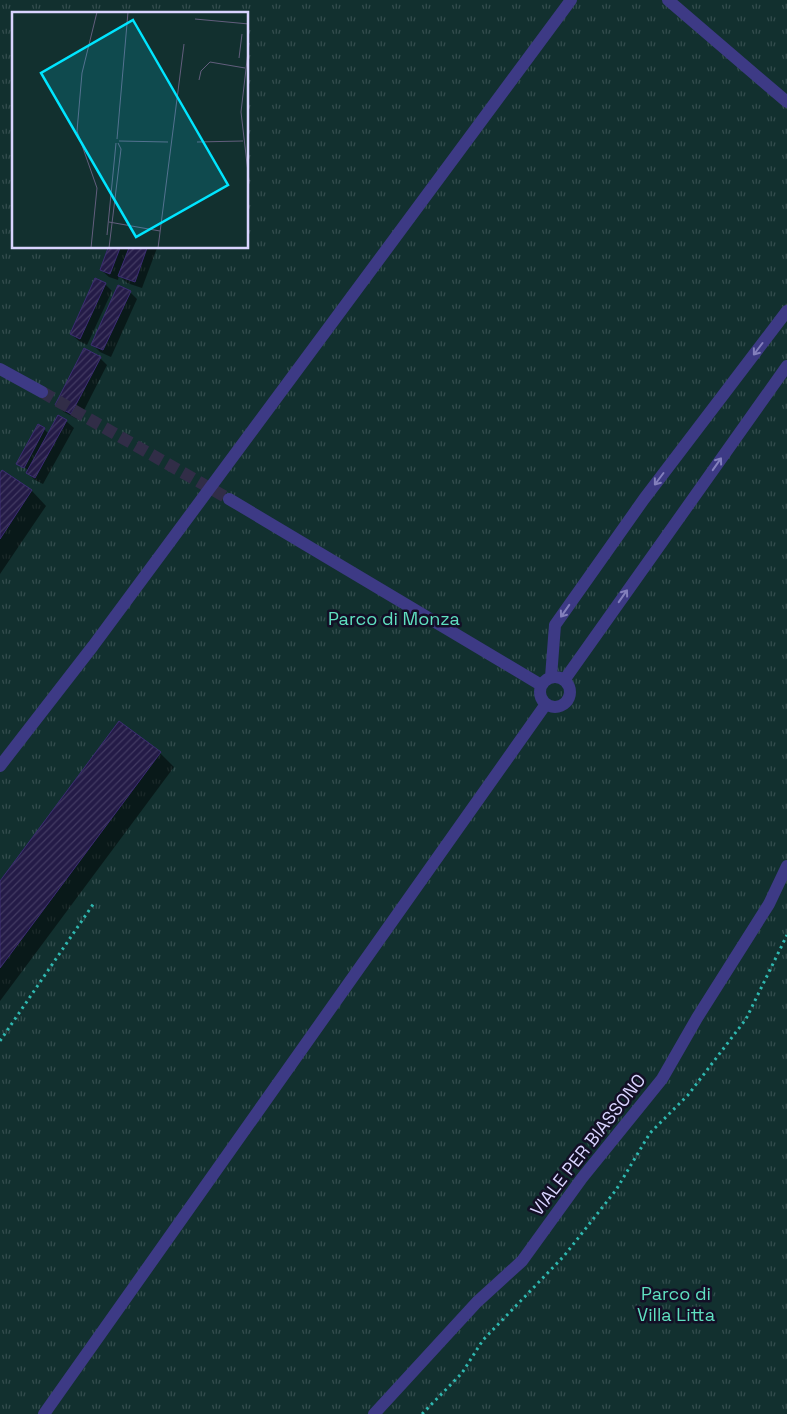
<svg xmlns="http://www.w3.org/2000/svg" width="787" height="1414" viewBox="0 0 787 1414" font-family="'Space Grotesk',sans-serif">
<defs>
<pattern id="park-tufts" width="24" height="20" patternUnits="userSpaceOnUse" patternTransform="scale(1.25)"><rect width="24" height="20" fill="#12302f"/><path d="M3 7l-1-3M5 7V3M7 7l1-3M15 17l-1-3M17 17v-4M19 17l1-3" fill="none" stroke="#344d4e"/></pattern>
<pattern id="building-hatch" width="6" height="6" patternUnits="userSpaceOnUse" patternTransform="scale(1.25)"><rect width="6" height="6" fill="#241b47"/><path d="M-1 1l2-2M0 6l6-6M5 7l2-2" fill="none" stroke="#433b63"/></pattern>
</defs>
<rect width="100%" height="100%" fill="#130f26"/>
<path fill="url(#park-tufts)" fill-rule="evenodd" d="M0 0H787V1414H0ZM14 14H248V248H14Z"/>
<path fill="#0007" d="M109 248H157L142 288 127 283 119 275 118 280 109 277 101 270Z
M105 284 112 291 87 345 79 341 71 334Z
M130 292 137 299 111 357 100 352 92 344Z
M100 358 107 365 79 420 64 412 56 405Z
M66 421 74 428 43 484 35 480 28 473 29 471 18 463 44 429 49 434Z
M2 472 32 491 46 506 0 574V476Z
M160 753 174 767 0 1001V883Z"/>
<path fill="url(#building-hatch)" stroke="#3b2d73" d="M108 248H120L110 274 100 270Z
M129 248H147L135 282 118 276Z
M95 278 106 283 80 339 70 334Z
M118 285 131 291 103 350 91 345Z
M84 348 101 357 71 414 55 405Z
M58 415 67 420 35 478 26 473Z
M38 424 45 428 24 468 16 464Z
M2 470 32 490 0 539V473Z
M119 721 161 752 0 968V881Z"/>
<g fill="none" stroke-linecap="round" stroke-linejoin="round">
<path stroke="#312d47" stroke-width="12" stroke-dasharray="12 6" stroke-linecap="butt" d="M42 392 229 499"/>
<path stroke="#2fb8b0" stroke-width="3" stroke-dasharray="2.5 4" stroke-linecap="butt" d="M0 1041 94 903
M422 1414 462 1373 483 1340 564 1256 616 1190 650 1133 688 1095 746 1019 787 935"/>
<path stroke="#3d3a85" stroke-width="12" d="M668 0 787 102
M0 369 42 392
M229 499 541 685
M540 692a15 15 0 1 1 30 0a15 15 0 1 1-30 0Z
M551 677 555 625 644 499 787 311
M565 679 787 366
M0 766 93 646 571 0
M44 1414 546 704
M374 1414 477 1302 522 1261 582 1178 662 1079 697 1018 769 904 787 866"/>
</g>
<defs><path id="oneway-shaft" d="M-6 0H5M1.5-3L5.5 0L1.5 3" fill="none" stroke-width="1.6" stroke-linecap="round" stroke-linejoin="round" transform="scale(1.25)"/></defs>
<g stroke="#837fbc">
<use href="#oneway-shaft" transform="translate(758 349) rotate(127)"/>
<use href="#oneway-shaft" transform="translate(717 464) rotate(-55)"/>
<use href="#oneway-shaft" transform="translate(659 479) rotate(127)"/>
<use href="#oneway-shaft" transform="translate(623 596) rotate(-55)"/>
<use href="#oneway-shaft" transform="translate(565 611) rotate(125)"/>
</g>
<g text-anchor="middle" stroke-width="5" stroke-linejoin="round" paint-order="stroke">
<g font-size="18" fill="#5fe0c0" stroke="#130f26">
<text x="394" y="625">Parco di Monza</text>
<text x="676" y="1300">Parco di<tspan x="676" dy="21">Villa Litta</tspan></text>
</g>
<g font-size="18" fill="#d9d4ff" stroke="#130f26">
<text transform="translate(588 1145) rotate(-52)" y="6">VIALE PER BIASSONO</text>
</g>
</g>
<g transform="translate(12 12)">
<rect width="236" height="236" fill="#130f26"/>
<path d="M0 0H236V236L0 235Z" fill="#12302f"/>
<path fill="none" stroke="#625e7d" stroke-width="1" d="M183 7 237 12M237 31 229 100 237 169M227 46 230 22M187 68 189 59 198 50 233 56M105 127 116 0M107 129 156 130M185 130 231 129M97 210 148 219M95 223 104 131M79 236 85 176 65 119 70 61 85 0M97 236 109 137 106 131M146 236 172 32"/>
<path fill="#00e5ff" fill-opacity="0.15" stroke="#00e5ff" stroke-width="2.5" d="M121 8 216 173 124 225 29 61Z"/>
<rect width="236" height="236" fill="none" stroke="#d9d4ff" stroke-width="2.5"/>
</g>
</svg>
